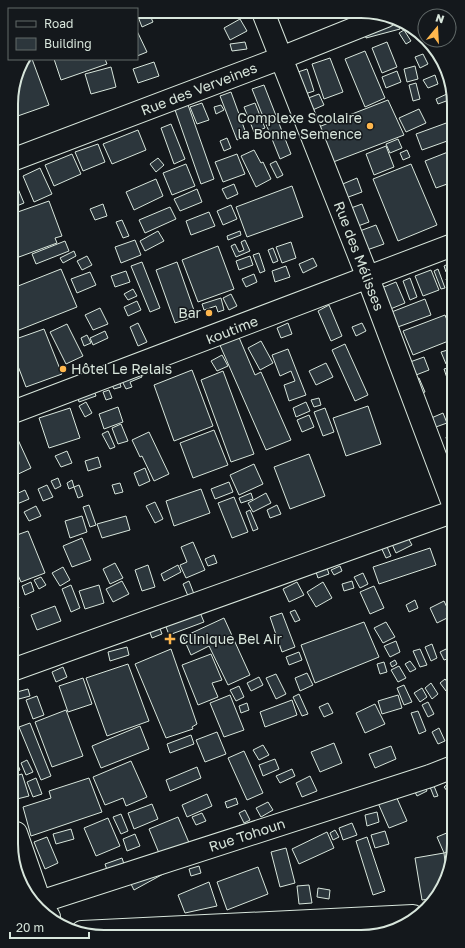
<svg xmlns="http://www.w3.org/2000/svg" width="465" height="948" viewBox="0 0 465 948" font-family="'Golos Text',sans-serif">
<rect width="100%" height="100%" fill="#14181c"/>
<path fill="#2c363c" stroke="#d8e6dc" d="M144 11H148L153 22 142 27 137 14Z
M240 19 247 31 230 40 224 28Z
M394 20 398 22 400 29 366 38 364 29Z
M404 30 411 41 406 44 399 33Z
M137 31 147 52 137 56Z
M245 42 247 49 232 51 230 44Z
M387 42 397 67 382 73 372 48Z
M365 51 385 98 365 107 345 59Z
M423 54 428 64 420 68 415 57Z
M330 58 343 92 324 99 312 64Z
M26 59H32L49 105 12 118V92L21 63Z
M54 59H105L107 64 61 80Z
M154 62 159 76 138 83 133 69Z
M415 66 418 79 407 82 404 69Z
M111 67 116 87 91 94 85 74Z
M307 69 314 91 302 95 295 73Z
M397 71 401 82 386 88 382 77Z
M447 71 449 74V80L447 81 443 72Z
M435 75 438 84 428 88 423 80Z
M416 83 420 99 413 101 409 85Z
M264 85 291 154 280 159 252 89Z
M231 92 247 136 237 140 220 96Z
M449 93V100L438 104 436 99Z
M319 94 324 105 308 112 303 100Z
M388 100 404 135 328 164 316 128Z
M187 102 214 179 201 184 174 107Z
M202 103 209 120 197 124 190 107Z
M255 103 265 128 254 132 244 107Z
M221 105 224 110 216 114 214 107Z
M419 109 426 123 406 132 399 118Z
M449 122 450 140 422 150 416 134Z
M171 124 185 159 174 164 161 128Z
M138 130 146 150 112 164 103 144Z
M227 138 231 148 224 151 220 141Z
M398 139 402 148 390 153 386 144Z
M98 144 105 162 83 171 75 152Z
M386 146 394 167 374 175 366 154Z
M254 150 261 163 263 162 271 179 256 187 241 156Z
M407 150 410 157 403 160 400 153Z
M448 152 450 155V183L436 188 425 161Z
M72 154 81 174 54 186 45 165Z
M237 154 245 174 223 182 215 162Z
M158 158 164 165 156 172 150 164Z
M276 161 283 175 277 178 270 164Z
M186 164 195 186 172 195 163 173Z
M411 164 437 225 398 241 373 179Z
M40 168 52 194 34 202 23 176Z
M357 178 362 192 343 199 338 186Z
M156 179 163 196 134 210 126 192Z
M16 184 24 203 12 208V185Z
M234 184 238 194 227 199 222 189Z
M292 186 303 217 247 237 236 207Z
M197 189 202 202 180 211 174 199Z
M49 201 62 236 55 238 57 243 19 257 13 240 12 214Z
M103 204 107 216 95 220 90 209Z
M362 204 369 222 358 226 351 208Z
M231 205 237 219 223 225 217 211Z
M170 207 176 219 145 233 139 220Z
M209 212 215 226 191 235 186 221Z
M122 220 129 236 123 238 116 222Z
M376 225 384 244 364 251 357 232Z
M158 231 164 241 145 251 140 241Z
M240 231 241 235 228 240 227 236Z
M135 240 141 255 121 263 115 247Z
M245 240 250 251 236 257 231 246 235 244 239 252 244 250 241 242Z
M65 241 69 251 36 264 32 254Z
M291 242 296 258 282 263 276 247Z
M218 246 234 289 198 302 182 260Z
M273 248 278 261 273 263 268 250Z
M74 251 76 256 63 263 60 258Z
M259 253 265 271 260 273 253 255Z
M87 256 92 265 82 270 77 261Z
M250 256 253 265 239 270 236 261Z
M313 258 317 266 303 273 299 264Z
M142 262 160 308 150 312 131 266Z
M177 262 196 316 175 323 156 270Z
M450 263V271L446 272 444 266Z
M286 266 290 277 275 282 272 271Z
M61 269 77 307 19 330 13 315V288Z
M438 269 445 288 441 289 434 271Z
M431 270 439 290 423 296 415 276Z
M126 271 130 282 115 287 111 276Z
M90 272 96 285 77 293 71 279Z
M254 274 257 282 246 287 242 279Z
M450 277V291L446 279Z
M410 278 417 297 410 300 403 281Z
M396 282 405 303 388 310 379 289Z
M133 289 137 296 128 300 124 294Z
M231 294 237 306 229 310 223 298Z
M221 298 224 310 218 312 216 306 204 310 202 304Z
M425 299 431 315 395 328 389 313Z
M137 301 141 310 128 316 124 307Z
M329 305 342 336 331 341 318 311Z
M100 308 108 324 93 330 85 315Z
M445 315 451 330V340L413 355 403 331Z
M138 323 147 342 138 346 130 327Z
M288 323 292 334 281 338 277 328Z
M362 323 366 331 356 336 352 327Z
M67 324 83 356 66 364 50 332Z
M44 329 62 374 26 387 13 353V340Z
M105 331 108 338 93 345 90 338Z
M87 335 91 343 84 346 81 338Z
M238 335 255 375 261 372 291 440 266 450 219 343Z
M261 341 273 363 260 370 248 348Z
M345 344 368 395 355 401 332 350Z
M288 349 306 395 289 401 284 385 295 381 291 371 280 376 272 355Z
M451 349V362L446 364 441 352Z
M222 355 228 366 217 371 211 361Z
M424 357 429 370 416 375 410 362Z
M326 363 333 377 316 385 309 371Z
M451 367V377L447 378 444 369Z
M139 369 142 377 130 382 132 387 126 389 120 377Z
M192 370 213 426 174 441 154 385Z
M223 371 254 454 231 462 201 380Z
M419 378 425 392 419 394 413 380Z
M119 380 121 387 114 389 111 383Z
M93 388 96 396 79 402 77 394Z
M109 390 112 398 106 400 103 392Z
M319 398 321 405 314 407 311 400Z
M86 402 92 413 85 417 79 406Z
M306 402 310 411 296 417 293 408Z
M368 406 381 444 346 456 333 418Z
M118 407 123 422 104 429 99 414Z
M70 408 80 438 49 448 39 418Z
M325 408 334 432 323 436 314 412Z
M443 413 447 423 433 428 429 419Z
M309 415 314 427 302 432 297 420Z
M121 424 128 441 118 444 112 428Z
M214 430 228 465 193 478 180 443Z
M14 431 31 468 14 476Z
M108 431 115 447 110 449 102 434Z
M149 432 169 474 154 481 142 456 140 457 132 440Z
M451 436V445L448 446 446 437Z
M67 451 72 463 61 467 55 456Z
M451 453 452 477 443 456Z
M309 454 325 496 290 509 274 467Z
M98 457 101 467 88 471 85 461Z
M254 464 263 484 239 495 230 475Z
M145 468 150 481 139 486 134 473Z
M58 478 61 486 55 489 51 481Z
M72 480 74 487 69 489 67 483Z
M229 482 233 492 215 499 211 489Z
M120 483 123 492 115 494 112 485Z
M47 485 53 497 43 501 38 489Z
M79 485 83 496 78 498 74 487Z
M201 489 210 513 174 526 166 501Z
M25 490 29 499 17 504 14 495Z
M251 493 253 499 241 503 239 498Z
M266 493 271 503 253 512 248 503Z
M234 497 248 532 232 538 218 503Z
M155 502 163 519 155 523 146 506Z
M89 505 96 525 90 527 83 507Z
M277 505 281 514 270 518 267 510Z
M36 506 41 516 29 521 24 512Z
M250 510 258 529 253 531 246 512Z
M82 516 87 532 70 538 65 521Z
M126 516 130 530 102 538 97 524Z
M28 531 45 573 21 582 14 566V536Z
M406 534 412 545 396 553 391 542Z
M82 538 91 560 72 567 63 546Z
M193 542 205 570 186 578 180 565 187 562 181 547Z
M385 542 391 556 386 558 380 545Z
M430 548 436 565 379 584 373 567Z
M214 555 217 563 208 566 205 559Z
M115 563 123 578 110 584 103 569Z
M148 565 155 587 142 591 135 570Z
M178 565 181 572 164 581 161 574Z
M326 565 329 574 318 578 315 569Z
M340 566 342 571 334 575 331 570Z
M63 567 70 580 60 586 52 573Z
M363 573 368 584 360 588 354 577Z
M14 574 19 583 14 585Z
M41 577 46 585 39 589 34 580Z
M122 581 129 594 113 602 106 589Z
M189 581 194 594 188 596 183 584Z
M352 581 354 588 344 591 342 584Z
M31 582 34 591 25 595 22 586Z
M297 582 304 595 289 602 283 589Z
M323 582 332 598 316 607 307 592Z
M71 585 80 608 71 612 62 589Z
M99 585 104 603 85 609 79 591Z
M374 586 384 608 370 614 360 592Z
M14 597 19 608 14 610Z
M415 600 418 608 409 612 406 605Z
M444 601 451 616 437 623 430 608Z
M55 606 61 621 37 630 31 615Z
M199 610 204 622 169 635 165 624Z
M295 610 300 620 295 622 290 612Z
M282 613 295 647 282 652 270 617Z
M224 618 250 675 228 685 209 646 191 655 183 637Z
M364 622 379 657 315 683 301 645Z
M386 622 395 637 383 643 374 628Z
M159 626 162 634 152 638 149 630Z
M396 641 400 652 390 657 384 646Z
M432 644 437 658 431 661 425 647Z
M127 647 129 655 110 661 108 652Z
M171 649 197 724 192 727 193 729 166 738 135 664Z
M420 649 427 665 420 667 413 651Z
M446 649 450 658 444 660 440 652Z
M299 652 302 660 289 665 286 657Z
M211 654 222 680 212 683 218 697 198 705 182 665Z
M395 660 397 664 392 667 390 663Z
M410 661 416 669 410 672 405 664Z
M384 662 387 672 380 674 377 664Z
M128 664 149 721 107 736 86 678Z
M399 666 406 678 398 682 391 670Z
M63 667 67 677 56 682 52 672Z
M307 673 313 685 300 691 295 678Z
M276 674 286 694 276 699 266 678Z
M259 677 263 685 251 691 247 683Z
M83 678 92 704 68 712 59 686Z
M445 679 451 687 446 691 440 683Z
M431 683 438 694 432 699 425 688Z
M404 685 412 702 404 705 397 688Z
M239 686 244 697 236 701 230 690Z
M422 688 427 697 420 702 414 693Z
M28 689 30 696 19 699 17 692Z
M299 694 308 714 302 716 293 697Z
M230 695 244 730 224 737 210 703Z
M398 695 402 708 382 714 378 701Z
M37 696 44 715 33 719 26 700Z
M292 700 297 715 265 727 260 712Z
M428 702 434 714 428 717 422 705Z
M247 703 249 710 241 713 239 706Z
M328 703 333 713 324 717 319 707Z
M375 704 385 724 365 733 356 713Z
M66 710 83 756 52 767 35 722Z
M418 711 426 731 419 734 411 713Z
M453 714V728L449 716Z
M30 723 51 776 41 780 19 727Z
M140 726 149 749 101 768 92 746Z
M439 728 445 741 438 744 432 732Z
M217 732 226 754 205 762 196 740Z
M191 735 194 744 170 753 167 744Z
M334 743 342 763 320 772 311 752Z
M263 745 269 755 259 760 253 750Z
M391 746 396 759 375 768 369 754Z
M244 751 263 793 247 800 228 758Z
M15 758 20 770 15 772Z
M275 759 279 769 263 776 259 765Z
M27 760 33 772 26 775 21 763Z
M131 761 147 797 126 806 123 798 105 805 93 777Z
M197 767 201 778 170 791 166 780Z
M292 769 295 776 280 783 276 776Z
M22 774 29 796 17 799 15 795V776Z
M310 776 317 791 302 797 296 783Z
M36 778 42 794 33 797 27 782Z
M89 778 102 812 31 836 23 807 51 798 49 791Z
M422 781 427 791 417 796 412 786Z
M450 782 453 788 448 792 444 787Z
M434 786 438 796 434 797 430 787Z
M207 794 212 806 187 817 182 805Z
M396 796 407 821 389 828 378 803Z
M236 798 238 804 227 808 225 802Z
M268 802 273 810 261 817 256 808Z
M152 804 158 819 134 829 128 813Z
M245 810 250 820 244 823 239 813Z
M377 812 379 822 367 826 365 815Z
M202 813 206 821 196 825 192 817Z
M121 814 128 831 121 834 113 817Z
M178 817 190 845 161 858 149 829Z
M108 818 120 846 96 856 84 828Z
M352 823 357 835 343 840 339 828Z
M71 829 74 839 56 844 53 834Z
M335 830 339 837 333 840 330 833Z
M385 831 389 844 375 848 371 835Z
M327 832 334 848 299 864 292 849Z
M449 832 454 843V849L444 853 437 837Z
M135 834 140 846 127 851 123 839Z
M47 837 58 863 45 869 34 842Z
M367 837 385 891 373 895 356 841Z
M286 848 295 883 280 887 271 852Z
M444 853 446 870 436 898 422 900 415 858Z
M122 858 125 867 108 873 105 864Z
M161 866 165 873 134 890 130 882Z
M199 866 201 873 191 876 189 869Z
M258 867 268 894 227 910 217 882Z
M209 882 217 906 185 913 178 895Z
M309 885 312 903 299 904 297 886Z
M318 888 330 890 329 899 317 897Z"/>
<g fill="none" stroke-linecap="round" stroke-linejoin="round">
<g stroke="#d8e6dc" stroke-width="24">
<path id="minor" d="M263 12 368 278 452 501
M12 160 281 58 386 16
M13 412 450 246
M15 669 452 512
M16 833 40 902 49 917
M40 902 430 776 453 767
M82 932 413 916"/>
</g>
<use href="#minor" stroke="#14181c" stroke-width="22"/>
</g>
<g fill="#ffb74d" stroke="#14181c" stroke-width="1.5">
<circle cx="370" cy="126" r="4"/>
<circle cx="209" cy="313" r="4"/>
<circle cx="63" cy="369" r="4"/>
<path d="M168 633h4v4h4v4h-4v4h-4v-4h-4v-4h4z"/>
</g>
<g text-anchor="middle" stroke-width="3" stroke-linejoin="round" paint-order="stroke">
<g font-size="14" fill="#d8e6dc" stroke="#14181c">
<text transform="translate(199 89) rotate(-21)" y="5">Rue des Verveines</text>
<text transform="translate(359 256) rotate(69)" y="5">Rue des Mélisses</text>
<text transform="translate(232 330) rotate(-21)" y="5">koutime</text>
<text transform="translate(247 835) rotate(-18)" y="5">Rue Tohoun</text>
</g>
<g font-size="14" fill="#d8e6dc" stroke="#14181c" text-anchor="end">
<text x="362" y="123">Complexe Scolaire<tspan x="362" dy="16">la Bonne Semence</tspan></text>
<text x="201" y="318">Bar</text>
<text x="71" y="374" text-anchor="start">Hôtel Le Relais</text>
<text x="179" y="644" text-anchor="start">Clinique Bel Air</text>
</g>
</g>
<path d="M0 0H465V948H0ZM104 18H361A86 86 0 0 1 447 104V844A86 86 0 0 1 361 930H104A86 86 0 0 1 18 844V104A86 86 0 0 1 104 18Z" fill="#14181c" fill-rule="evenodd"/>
<path fill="none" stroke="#d8e6dc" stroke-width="2" d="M104 18H361A86 86 0 0 1 447 104V844A86 86 0 0 1 361 930H104A86 86 0 0 1 18 844V104A86 86 0 0 1 104 18Z"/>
<rect x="8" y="8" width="130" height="52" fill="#14181c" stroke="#626a69"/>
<rect x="16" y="21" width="20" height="6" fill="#14181c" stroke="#626a69"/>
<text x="44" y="28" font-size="12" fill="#d8e6dc">Road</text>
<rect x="16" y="38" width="20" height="12" fill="#2c363c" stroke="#626a69"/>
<text x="44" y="48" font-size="12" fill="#d8e6dc">Building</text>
<g transform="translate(437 28) rotate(18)"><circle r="19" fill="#14181c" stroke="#626a69"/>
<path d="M0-3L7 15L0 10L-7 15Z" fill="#ffb74d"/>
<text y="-6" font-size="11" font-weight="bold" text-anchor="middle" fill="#d8e6dc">N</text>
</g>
<path d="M10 932v6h79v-6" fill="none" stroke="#d8e6dc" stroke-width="2"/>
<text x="16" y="932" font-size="12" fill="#d8e6dc" stroke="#14181c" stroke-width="3" paint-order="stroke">20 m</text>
</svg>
